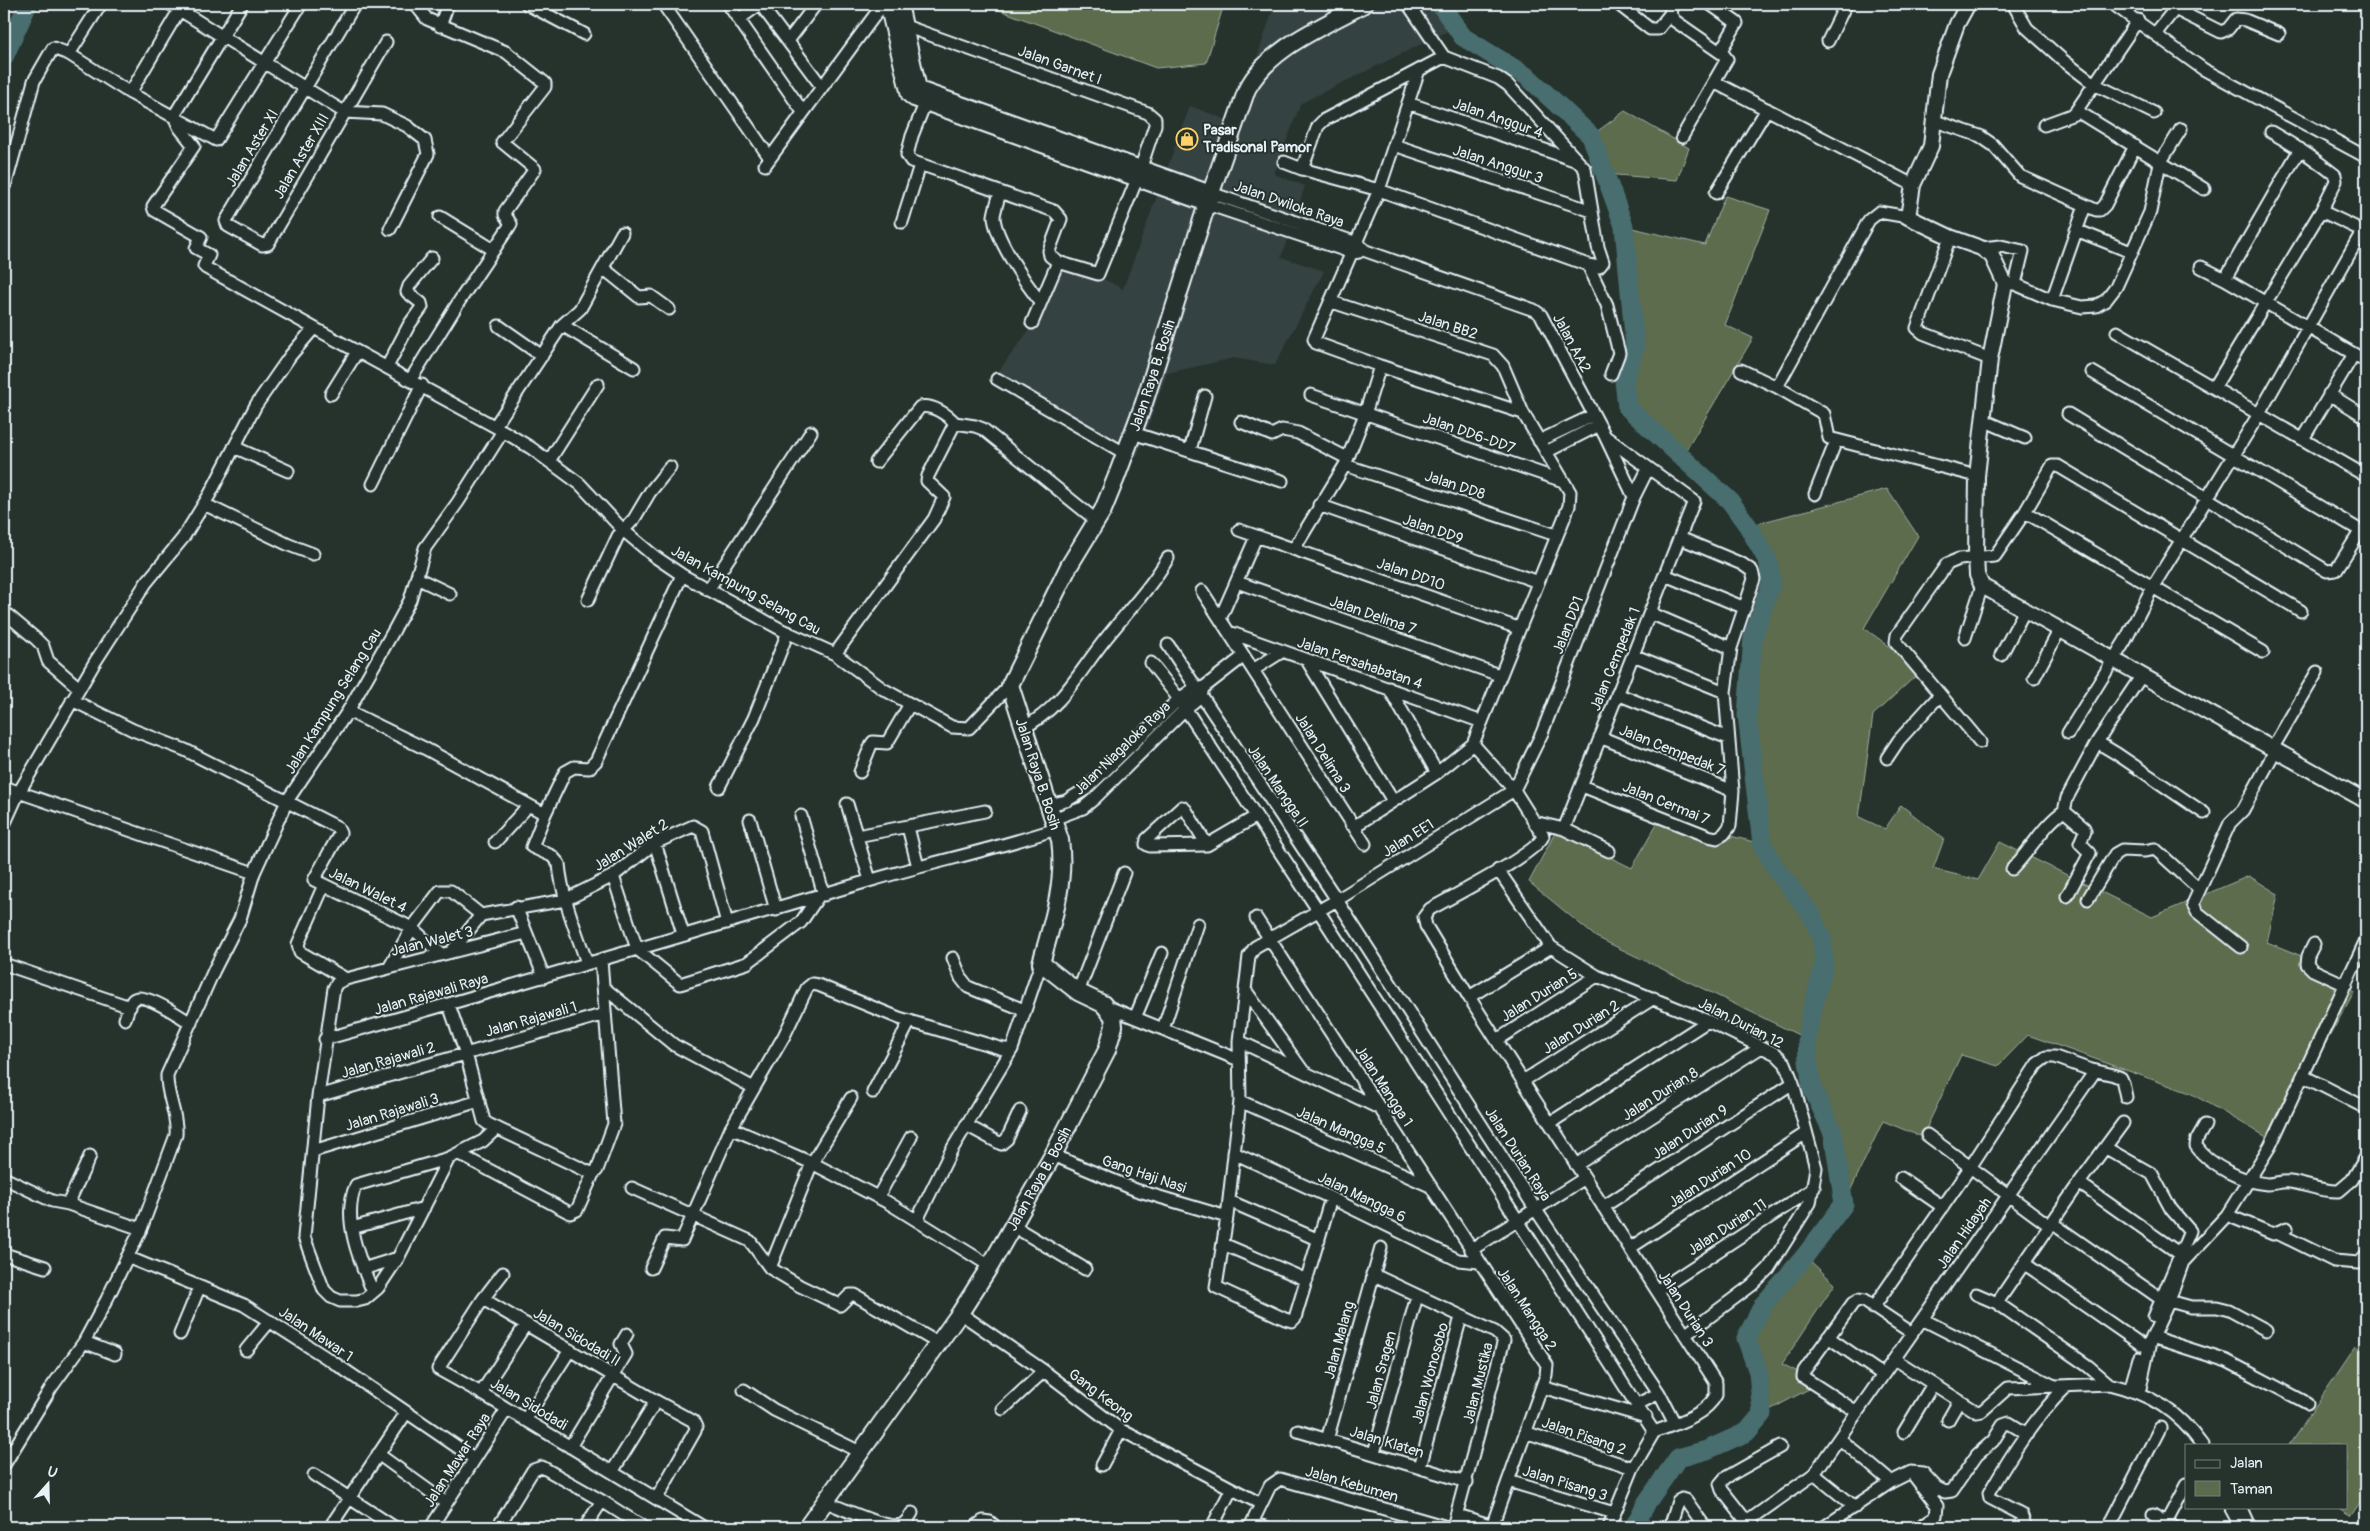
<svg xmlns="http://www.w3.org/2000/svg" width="2370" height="1531" viewBox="0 0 2370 1531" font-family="Pangolin,sans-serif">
<rect width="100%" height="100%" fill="#26332d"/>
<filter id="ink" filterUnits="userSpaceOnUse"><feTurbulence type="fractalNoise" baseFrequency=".02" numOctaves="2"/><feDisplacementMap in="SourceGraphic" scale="10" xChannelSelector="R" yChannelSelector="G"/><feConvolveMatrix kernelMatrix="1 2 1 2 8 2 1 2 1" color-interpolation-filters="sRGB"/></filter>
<g filter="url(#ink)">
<path fill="#364242" d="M1275 4H1440L1456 27 1301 103 1274 174 1305 186 1281 257 1324 271 1275 365 1234 358 1167 373 1137 457 996 375 1043 311 1066 260 1123 289 1190 106 1235 123Z"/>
<path fill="#5b6c4e" stroke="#a2aea3" d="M983 4H1224L1206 63 1156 68Z
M1625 111 1689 148 1677 180 1605 174 1591 136Z
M1725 196 1770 210 1725 325 1753 338 1682 457 1627 407 1624 381 1635 346 1624 226 1705 245Z
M1887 489 1918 536 1864 628 1922 670 1873 715 1859 817 1885 829 1901 805 1944 839 1933 869 1978 880 2000 842 2152 917 2249 876 2278 894 2267 942 2299 955 2354 992 2272 1140 2190 1093 2028 1035 1998 1066 1961 1055 1922 1137 1883 1121 1844 1204 1833 1133 1812 1088 1807 1039 1596 937 1529 882 1556 831 1632 868 1660 818 1762 844 1747 715 1753 637 1771 584 1769 563 1748 526Z
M1805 1256 1835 1284 1782 1364 1820 1383 1762 1414 1758 1372 1746 1338 1763 1305Z
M2356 1346 2366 1353V1492L2350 1515 2337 1507H2346V1445H2289Z"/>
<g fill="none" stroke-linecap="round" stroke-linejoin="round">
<path stroke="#4a6e70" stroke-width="19" d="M1440 4 1463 37 1528 77 1591 136 1624 226 1635 346 1624 381 1627 407 1730 501 1748 526 1769 563 1771 584 1753 637 1747 715 1762 844 1776 869 1811 914 1822 939 1824 965 1811 1014 1807 1039 1808 1061 1812 1088 1833 1133 1844 1204 1805 1256 1763 1305 1746 1338 1758 1372 1762 1414 1747 1432 1707 1450 1678 1458 1647 1502 1634 1527
M4 57 28 4"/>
<g stroke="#e8f1f8" stroke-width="15">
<path id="minor" d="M170 4 344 112 382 114 407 126 425 140 428 154 390 229
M183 4 130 93 216 140 301 4
M242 4 174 116 179 127 194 146 153 206 154 210 201 237 196 248 209 255 204 266 206 268 314 328
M355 4 226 221 228 226 262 245 268 244 386 42
M527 4 584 34
M663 4 770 158
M728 4 803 112
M760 4 822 87
M1408 4 1444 57
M1618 4 1650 29H1658L1670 14
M1672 4 1670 14 1675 21 1724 55 1727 59 1682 137
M1710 4 1737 23 1720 52
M2013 4 2027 28 2064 61 2094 84 2154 113
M2113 4 2203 69 2366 157
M2179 4 2175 9 2221 32 2228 29 2236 19 2245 20 2279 34
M739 19 760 4
M440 26 448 4
M905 26 1148 113 1155 119V125L1137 179 1098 274 1058 262 1050 256 1049 251 1061 219 1054 211 911 161 907 155 912 136 928 96
M2155 34 2175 9
M788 41 816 4
M1828 41 1846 4
M69 54 101 4
M1419 70 1379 190 1314 339 1316 343 1380 366 1523 413
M1714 82 1913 185
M1408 103 1577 161
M2077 111 2204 189
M1935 121 1980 136 1993 145 2020 176 2096 210H2100L2105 205 2135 146
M2044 125 2074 114 2138 20
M1394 145 1592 211
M1284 162 1302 169 1379 190 1588 265 1599 267 1603 262 1598 247 1585 169 1508 85 1498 78 1444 57 1324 120 1318 126 1302 169
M765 165 883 4
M6 183 34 81 53 48 69 54 130 93
M1000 193C998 200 995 209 994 216 994 237 1027 285 1040 302
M1211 193 1357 243 1366 251 1534 310 1541 315 1605 436 1634 497
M1716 193 1767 109
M1207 204 1353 253 1359 252
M440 217 494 250
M902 222 920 165
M2076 230 2131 252
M1950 237 1917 328 1923 333 1990 359
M1981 248 2001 246 2023 251 2015 284
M1588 265 1607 305 1619 353 1611 374
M2201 267 2225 279 2366 361
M603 268 639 297 651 296 669 309
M2225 279 2300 149
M2005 284H2015L2052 300 2082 307 2096 306 2106 300 2116 287 2150 212 2160 163 2181 129
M2052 300 2085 206
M1332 302 1493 355 1503 366 1523 413 1570 492 1569 506 1473 744 1514 790 1543 836C1538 853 1450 898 1430 909L1424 917 1426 926 1469 997 1716 1383V1395C1705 1416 1675 1424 1654 1432
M1032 323 1058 262
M562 325 580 309 622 233
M499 326 542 356
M2117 332 2366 476
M387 367 409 325 422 307 421 303 407 292 409 286 432 258
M1741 370 1777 387 1824 414 1829 438 1977 476
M411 379 460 300 511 224 505 215V211L535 169 502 142 545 87V83L506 52 427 19 415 4
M997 379 1126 454
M1777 387 1869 220 1879 212 1908 217
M2214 388 2321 211 2336 181 2335 175C2315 159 2294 145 2271 132
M331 394 357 352
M2329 394 2366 417
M1311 395 1563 481
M2068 414 2327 571 2336 570 2358 535 2359 531 2356 528 2092 372
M1983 420 2025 438
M1241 422 1272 435 1282 430 1298 433 1347 458
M955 423 975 426 983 429 1097 521
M495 426 562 325 634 368
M1133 433 1282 481
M2303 439 2354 354
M1539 441 1594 415
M234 447 288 471
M1190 450 1205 396
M1546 452 1599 425
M549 461 598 384
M1345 465 1556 535
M373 484 422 385
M1815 494 1836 441
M204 504 289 545 313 554
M1319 505 1538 582
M1239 530 1518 628
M1294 549 1345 465 1365 414 1380 366
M1665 575 1745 608
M417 578 450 594
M1237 582 1499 675
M708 590 811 432
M1202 591 1365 844
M588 600 618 536 634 519 650 492 670 467
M4 612 36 639 43 646 48 661 79 688
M1650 613 1731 648
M1220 619 1256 537
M1229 632 1482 722
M1965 638 1982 586
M1168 645 1337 900 1536 1210 1659 1393 1675 1424
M2263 652 2025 512 2052 466H2058L2301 611
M835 654 934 519 944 497 927 481 928 476 955 423C948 415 932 404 920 407L876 462
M1633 655 1725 692
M2001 655 2024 612
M1306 659 1393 801
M1151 663 1179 699 1318 910 1654 1432
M1253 670 1283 651
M2034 678 2059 631
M1389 688 1437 773
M1617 694 1728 738
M72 700 133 730 185 750 337 827 340 833 314 880 412 928 441 954
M348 711 426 749 545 814 565 772 574 767 589 768 596 761 682 575
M1023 728C1062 708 1080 670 1107 637 1128 611 1151 587 1168 558
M2068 733 2125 641 2152 588 2259 414 2359 237 2361 233 2357 228 2321 211
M1600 737 1733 791
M1980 742 1896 642 1897 635 1947 564 1959 559 1995 556 2025 512
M2097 742 2117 754 2204 813
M2272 749 2317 672
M1887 758 1899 740 1940 695
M860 772 871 745 873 742 887 743 910 704
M1582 786 1708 836 1717 838 1724 834 1730 826 1733 791 1725 692 1731 648 1754 579 1752 571 1742 564 1680 538
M4 787 254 873
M719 787 754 718 788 632
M847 804 870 880
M1048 805 1066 801 1086 789 1179 699 1195 688H1201
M545 814 532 847 552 856 559 864C562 898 576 931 587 963
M801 816 824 895
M1053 819 1083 808 1095 798 1185 709 1201 696 1203 688 1244 656
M750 820 776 910
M1534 822 1564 829 1609 851
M1351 824H1358L1437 773 1473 744
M4 825 18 794 95 662 146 583 183 538 210 494 256 405 290 356 314 328 503 431
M908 827 918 867
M1564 829 1694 501 1606 437
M857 836 985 811
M495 842 528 806
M655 843 683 934
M1207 845 1186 810 1182 807 1147 839 1146 844 1150 846 1207 845 1255 817
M2012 869C2030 851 2043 825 2064 811
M1498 870 1551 947 1597 976 1708 1021 1776 1054 1785 1063 1793 1083 1816 1168 1810 1203 1769 1268 1752 1285 1685 1335
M613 876 637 949 680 984 747 963 801 922 818 897
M324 885 298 944 300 952 346 979
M2067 896 2090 853 2080 843 2085 831 2084 828 2064 811 2067 798 2097 742 2142 675
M2088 899 2115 854 2122 850 2144 851 2155 849 2199 889
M516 907 544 977
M1256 918 1547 1365 1546 1375 1492 1526
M2314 944 2308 956 2307 964 2313 970 2346 985
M2241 947 2197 912 2193 904 2230 823 2243 810 2275 751
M452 951 481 915
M953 958 961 978 968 987 1024 1010
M4 964 130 1007
M389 968 412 928 440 891H451L481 915 565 900 613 876 655 843 693 826 702 831 727 923
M603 987 674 1045 754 1088
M1246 991 1303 1071
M1078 992 1124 873
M1469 997 1551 947
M449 1005 466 1054 484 1121 488 1124 593 1174 597 1170 614 1124 601 960
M1106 1006 1239 1060
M1135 1018 1162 953
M125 1019C127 1013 129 1005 133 1000 142 990 181 1017 191 1023
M1163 1029 1198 924
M325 1039C508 988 690 933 872 880 933 862 996 849 1056 829
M1497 1040 1597 976
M1239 1041 1381 1109
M2303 1076 2366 1108
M1523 1081 1654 998
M873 1092 910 1021
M318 1096 605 1014
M1240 1101 1430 1186
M1550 1123 1708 1021
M966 1125 1001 1144 1007 1139 1020 1111
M2205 1125 2197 1139 2196 1146C2210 1166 2243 1182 2267 1184 2274 1184 2282 1181 2290 1182 2305 1184 2323 1192 2339 1191L2352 1180 2366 1157
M731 1128 812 1163 887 1202 990 1266
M1927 1135 2050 1226
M2106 1148 2152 1174 2171 1209 2190 1231 2154 1317
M313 1151 479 1101
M1234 1153 1331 1198 1458 1260 1479 1262
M459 1154 570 1213 577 1210 593 1174
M1053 1155 1136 1190 1227 1217
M449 1158 398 1258 378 1288 365 1299 357 1301H340L331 1297 324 1290 304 1237 318 1096 334 988 337 983 346 979 526 933
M1576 1165 1760 1048
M4 1178 52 1201 68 1204 141 1229
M1901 1178 1943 1207
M2079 1183 2180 1254
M632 1188 750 1241 770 1268 800 1286 840 1305 850 1295H855L938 1343
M878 1197 911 1137
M1331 1198 1295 1318 1292 1321 1285 1319 1216 1287 1227 1217 1240 1101 1239 1041 1249 956 1255 947 1337 900 1514 790 1542 733 1634 497 1648 469
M1229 1201 1319 1240
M68 1204 90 1156
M1603 1207 1793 1083
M2227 1215 2273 1234 2287 1228
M917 1220 951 1151 1012 1049
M2052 1223 2161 1299
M1013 1226 1085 1269
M352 1228 424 1208
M2279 1234 2334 1261 2359 1263 2366 1256
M1223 1244 1307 1280
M1630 1248 1806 1133
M1471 1250 1585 1178
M4 1254 45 1267
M127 1257 244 1305 333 1362 475 1459
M2025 1264 2142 1345
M651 1268 665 1238 682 1240 731 1128 784 1036 807 988 812 984 818 985 899 1018 1003 1049H1012L1041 963
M770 1268 812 1163 851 1098
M363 1269 398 1258
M503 1273 483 1299 438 1369 481 1393 703 1527
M1372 1274 1495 1332 1504 1340 1453 1527
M1657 1291 1814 1188
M373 1292C360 1262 341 1218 356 1185L449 1158 483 1141 497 1128
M1976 1294 1997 1303 2088 1366 2109 1384
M483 1299 656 1401 693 1421 696 1427 695 1431 657 1498
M2169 1301 2191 1307H2217L2229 1310 2266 1330
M1997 1303 2079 1183 2123 1123
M1873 1308 1971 1166 2037 1064 2046 1057H2055L2088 1069 2114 1075 2121 1078 2123 1083 2126 1097
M960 1313 1044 1371 1121 1430 1261 1504
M1922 1319 2054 1386
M180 1334 199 1288
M1828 1337 1883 1375
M2152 1337 2227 1361 2307 1403
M84 1342 115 1354
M246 1350 270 1321
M1894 1359 1977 1412 1982 1411 2008 1388 2109 1384C2150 1394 2177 1410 2202 1445
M1542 1387 1646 1417
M744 1390 774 1410 860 1452
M2130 1390 2139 1358
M481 1393 526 1324
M2139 1393 2150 1342 2169 1301 2183 1262 2227 1215 2270 1146 2366 940
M1638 1404 1659 1393
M1003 1409 1044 1371
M1857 1412 1803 1377 1804 1371 1853 1303 1858 1300 1864 1301 1912 1333
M525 1420 570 1350
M1948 1420 1959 1401
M1298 1431 1467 1482
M1525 1432 1633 1468
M1904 1432 1933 1384
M1840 1439 1891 1482
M1327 1440 1381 1248
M570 1447 626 1354 621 1344 627 1334
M1374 1453 1417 1296
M378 1454 446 1503
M4 1465 51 1388 84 1342 107 1299 141 1229 176 1135C178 1114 166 1095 167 1075L214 970 240 919 254 873 287 801 348 711 394 630 410 600 425 548 458 502 503 431 531 448 580 484 623 530 654 556 682 575 782 630 835 654 883 689 952 727 969 728 1010 685
M1102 1465 1121 1430
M1420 1467 1461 1317
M612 1472 656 1401
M1911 1472 1937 1506 1936 1516 1919 1527
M1814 1474 1855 1507
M314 1475 394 1527
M1508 1481 1614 1513
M1929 1495 1937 1488 1945 1492 1952 1491 1977 1455 1993 1441 2003 1425 2009 1423 2027 1434
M826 1502C842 1508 887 1530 901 1525 907 1523 909 1517 912 1513
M2230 1507 2241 1527
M2241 1507 2250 1527
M2153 1515 2174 1527
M1464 1517 1496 1527
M1748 1521 1814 1474 2095 1071
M1252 1523 1265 1527
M2166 1523 2186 1485
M330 1527 406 1413
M431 1527 507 1409
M498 1527 533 1470 542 1467 602 1501 643 1527
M585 1527 602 1501
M975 1527 983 1521 990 1522 996 1527
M1212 1527 1231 1490
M1250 1527 1270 1486 1280 1479 1447 1527
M1609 1527 1633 1468 1654 1432
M1670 1527 1678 1501 1682 1499 1686 1500 1705 1527
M1751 1527 1722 1490 1720 1484 1725 1478 1780 1447
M1824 1527 1891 1482 1911 1472 1923 1473 1937 1488
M2026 1527 2021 1514 1990 1498 1989 1493C2011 1455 2035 1417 2066 1387
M2109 1527 2160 1428"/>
</g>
<g stroke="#e8f1f8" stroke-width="18">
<path id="tertiary" d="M887 4 909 95 914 99 1207 204
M900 4 919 89 1211 193
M1968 4 1957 24 1939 74 1931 146 1913 185 1908 217 1950 237 1981 248 1992 256 2005 284 1990 359 1977 476 1976 556 1977 575 1982 586 2366 801"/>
</g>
<g stroke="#e8f1f8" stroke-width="20">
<g id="secondary">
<path id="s1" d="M807 1527 960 1313 990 1266 1053 1155 1107 1050 1114 1026 1113 1016 1103 1004 1078 992 1041 963C1052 924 1066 882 1060 840L1010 685 1069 566 1103 510 1116 478 1144 403 1207 204 1247 89C1271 46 1323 27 1364 4"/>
</g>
</g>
<use href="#minor" stroke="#26332d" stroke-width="11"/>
<use href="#tertiary" stroke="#26332d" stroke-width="14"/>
<use href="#secondary" stroke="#26332d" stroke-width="16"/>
</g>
</g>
<defs>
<g id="shop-ring" transform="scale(1.125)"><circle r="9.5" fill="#26332d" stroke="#ffd166" stroke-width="1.5"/><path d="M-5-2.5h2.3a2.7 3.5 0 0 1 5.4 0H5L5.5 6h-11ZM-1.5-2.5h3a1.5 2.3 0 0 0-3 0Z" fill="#ffd166"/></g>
</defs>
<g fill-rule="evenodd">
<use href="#shop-ring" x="1187" y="139"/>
</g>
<g text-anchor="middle" stroke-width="4" stroke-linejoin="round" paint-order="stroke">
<g font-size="15" fill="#e8f1f8" stroke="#26332d">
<text transform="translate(1060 65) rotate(20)" y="5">Jalan Garnet I</text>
<text transform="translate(1498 118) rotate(19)" y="5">Jalan Anggur 4</text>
<text transform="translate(252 148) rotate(-59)" y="5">Jalan Aster XI</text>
<text transform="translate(301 156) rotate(-60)" y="5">Jalan Aster XIII</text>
<text transform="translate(1498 164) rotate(18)" y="5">Jalan Anggur 3</text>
<text transform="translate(1289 204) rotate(19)" y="5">Jalan Dwiloka Raya</text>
<text transform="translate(1448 325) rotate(18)" y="5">Jalan BB2</text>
<text transform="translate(1572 343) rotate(62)" y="5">Jalan AA2</text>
<text dy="5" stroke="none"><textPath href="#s1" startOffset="1320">Jalan Raya B. Bosih</textPath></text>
<text transform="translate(1469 433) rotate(19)" y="5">Jalan DD6-DD7</text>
<text transform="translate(1455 485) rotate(18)" y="5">Jalan DD8</text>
<text transform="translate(1433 529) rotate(19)" y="5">Jalan DD9</text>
<text transform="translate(1411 574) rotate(19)" y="5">Jalan DD10</text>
<text transform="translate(746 590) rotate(29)" y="5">Jalan Kampung Selang Cau</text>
<text transform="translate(1373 615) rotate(19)" y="5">Jalan Delima 7</text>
<text transform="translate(1568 625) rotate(-69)" y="5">Jalan DD1</text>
<text transform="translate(1615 659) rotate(-68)" y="5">Jalan Cempedak 1</text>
<text transform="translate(1360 663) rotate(19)" y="5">Jalan Persahabatan 4</text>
<text transform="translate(333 701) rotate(-58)" y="5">Jalan Kampung Selang Cau</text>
<text transform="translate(1122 748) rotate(-44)" y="5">Jalan Niagaloka Raya</text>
<text transform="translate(1672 750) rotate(22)" y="5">Jalan Cempedak 7</text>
<text transform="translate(1323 753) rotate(58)" y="5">Jalan Delima 3</text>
<text transform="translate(1038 774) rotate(72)" y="5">Jalan Raya B. Bosih</text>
<text transform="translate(1278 786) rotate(56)" y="5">Jalan Mangga II</text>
<text transform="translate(1666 803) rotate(22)" y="5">Jalan Cermai 7</text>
<text transform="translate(1408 838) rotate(-32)" y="5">Jalan EE1</text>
<text transform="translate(631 845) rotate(-32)" y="5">Jalan Walet 2</text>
<text transform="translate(368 890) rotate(26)" y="5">Jalan Walet 4</text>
<text transform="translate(432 941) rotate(-14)" y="5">Jalan Walet 3</text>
<text transform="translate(431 994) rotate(-16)" y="5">Jalan Rajawali Raya</text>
<text transform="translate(1539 995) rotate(-32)" y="5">Jalan Durian 5</text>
<text transform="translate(531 1019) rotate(-16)" y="5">Jalan Rajawali 1</text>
<text transform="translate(1741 1023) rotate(27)" y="5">Jalan Durian 12</text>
<text transform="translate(1581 1027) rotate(-32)" y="5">Jalan Durian 2</text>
<text transform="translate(388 1060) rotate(-16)" y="5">Jalan Rajawali 2</text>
<text transform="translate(1384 1086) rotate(57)" y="5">Jalan Mangga 1</text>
<text transform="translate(1660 1094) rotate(-32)" y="5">Jalan Durian 8</text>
<text transform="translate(392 1112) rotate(-17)" y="5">Jalan Rajawali 3</text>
<text transform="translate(1341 1130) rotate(24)" y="5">Jalan Mangga 5</text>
<text transform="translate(1690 1132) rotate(-33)" y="5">Jalan Durian 9</text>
<text transform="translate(1518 1154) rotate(57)" y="5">Jalan Durian Raya</text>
<text transform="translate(1144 1174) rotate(19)" y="5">Gang Haji Nasi</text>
<text dy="5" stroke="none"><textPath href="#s1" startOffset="419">Jalan Raya B. Bosih</textPath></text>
<text transform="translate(1710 1178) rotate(-33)" y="5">Jalan Durian 10</text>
<text transform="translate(1362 1197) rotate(26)" y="5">Jalan Mangga 6</text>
<text transform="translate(1727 1227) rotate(-33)" y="5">Jalan Durian 11</text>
<text transform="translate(1964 1233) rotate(-55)" y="5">Jalan Hidayah</text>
<text transform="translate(1527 1309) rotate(57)" y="5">Jalan Mangga 2</text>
<text transform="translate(1686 1309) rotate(57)" y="5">Jalan Durian 3</text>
<text transform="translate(316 1334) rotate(34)" y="5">Jalan Mawar 1</text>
<text transform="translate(577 1337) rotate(31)" y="5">Jalan Sidodadi II</text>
<text transform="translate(1339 1340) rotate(-75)" y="5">Jalan Malang</text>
<text transform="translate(1381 1370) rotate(-75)" y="5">Jalan Sragen</text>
<text transform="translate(1430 1373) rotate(-75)" y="5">Jalan Wonosobo</text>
<text transform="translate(1478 1383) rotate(-76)" y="5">Jalan Mustika</text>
<text transform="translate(1101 1395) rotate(37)" y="5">Gang Keong</text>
<text transform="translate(529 1404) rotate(31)" y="5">Jalan Sidodadi</text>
<text transform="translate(1584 1436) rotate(19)" y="5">Jalan Pisang 2</text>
<text transform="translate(1387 1442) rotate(17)" y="5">Jalan Klaten</text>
<text transform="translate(457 1460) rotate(-57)" y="5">Jalan Mawar Raya</text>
<text transform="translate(1565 1483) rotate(17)" y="5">Jalan Pisang 3</text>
<text transform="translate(1352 1484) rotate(16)" y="5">Jalan Kebumen</text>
</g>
<g font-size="15" font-weight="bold" fill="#e8f1f8" stroke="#26332d" text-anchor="start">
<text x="1203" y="135">Pasar<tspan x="1203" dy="17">Tradisonal Pamor</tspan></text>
</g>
</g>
<rect width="2370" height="1531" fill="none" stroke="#26332d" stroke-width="20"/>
<rect x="10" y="10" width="2350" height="1511" fill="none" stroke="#e8f1f8" stroke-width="2" filter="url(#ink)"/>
<rect x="2185" y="1444" width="162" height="65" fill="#26332d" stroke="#747f7e"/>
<rect x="2195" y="1460" width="25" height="8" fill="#26332d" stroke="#747f7e"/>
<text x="2230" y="1468" font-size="15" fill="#e8f1f8">Jalan</text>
<rect x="2195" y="1481" width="25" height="15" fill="#5b6c4e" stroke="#747f7e"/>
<text x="2230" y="1494" font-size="15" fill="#e8f1f8">Taman</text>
<g transform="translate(48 1484) rotate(20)" stroke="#26332d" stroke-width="4" paint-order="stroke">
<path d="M0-4L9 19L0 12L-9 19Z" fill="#e8f1f8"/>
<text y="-8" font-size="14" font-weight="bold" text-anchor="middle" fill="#e8f1f8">U</text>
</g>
</svg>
